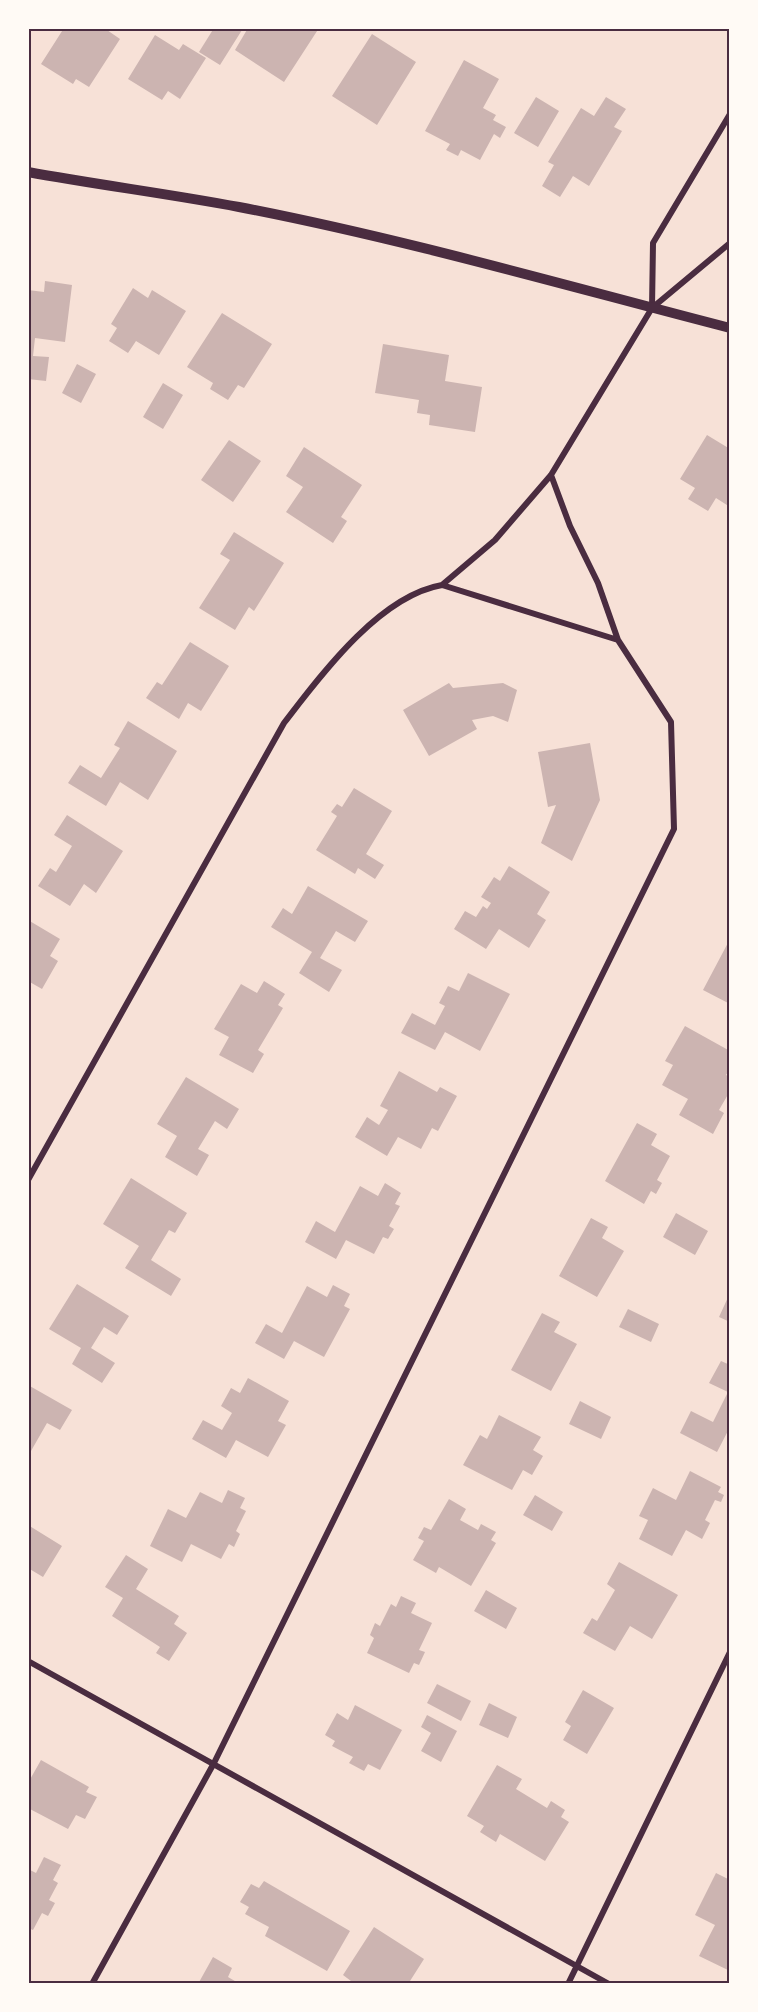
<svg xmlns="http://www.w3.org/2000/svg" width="758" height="2012" viewBox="0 0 758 2012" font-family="'DM Sans',sans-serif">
<rect width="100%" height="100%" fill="#f7e1d7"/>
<path fill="#ccb4b1" d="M64 28H108L107 30 120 39 89 87 76 79 73 84 41 64Z
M214 28H239L242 30 220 65 199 52Z
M248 28H319L284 82 235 50Z
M372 34 416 62 377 125 332 96Z
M155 35 179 50 183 44 206 58 180 99 168 91 162 100 128 79Z
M464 60 499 79 483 108 496 115 493 120 506 127 500 138 494 134 480 160 461 150 458 156 446 150 450 144 425 131Z
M536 97 559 111 538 147 514 133Z
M606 97 626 109 614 127 622 131 589 186 573 176 560 197 542 186 554 165 548 162 581 108 594 116Z
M45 281 72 285 65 342 35 338 33 356 49 357 46 381 28 379V290L44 292Z
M133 288 148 298 152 290 186 311 159 355 136 341 128 353 109 341 117 328 111 324Z
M222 313 272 344 244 388 238 385 228 400 210 389 213 383 187 367Z
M383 344 449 355 445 381 482 387 475 432 429 425 430 415 417 413 419 400 375 393Z
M77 364 96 374 81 403 62 393Z
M163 383 183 395 163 429 143 417Z
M707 435 730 449V507L716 498 708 511 688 499 695 488 680 479Z
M229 440 261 461 233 502 201 480Z
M304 447 362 485 341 517 347 521 333 543 286 512 303 487 286 476Z
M234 532 284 563 254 611 249 607 235 630 199 608 230 560 220 554Z
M190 642 229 666 201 711 188 703 179 719 146 698 157 682 162 685Z
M449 683 453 688 503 683 517 690 508 722 493 716 472 720 477 729 429 756 403 710Z
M128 721 177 751 148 800 120 782 106 806 68 783 80 765 101 778 120 748 114 745Z
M590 743 600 800 572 861 541 843 556 805 548 807 538 752Z
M354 788 392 811 366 854 384 865 375 879 358 868 355 874 316 850 337 816 331 812 337 804 342 807Z
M67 815 123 851 96 893 84 884 70 906 38 886 50 868 56 872 72 846 54 835Z
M509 866 550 892 537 914 546 920 529 948 499 929 486 949 454 929 465 911 476 917 483 906 487 909 491 903 481 897 494 877 500 881Z
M308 886 368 921 355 942 336 931 320 958 342 970 329 992 299 973 312 952 271 927 283 908 292 914Z
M28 920 60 939 50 956 58 961 42 989 28 981Z
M730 939V1004L703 990Z
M468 973 510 994 480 1051 445 1032 435 1050 401 1033 412 1013 435 1025 445 1006 439 1003 448 986 459 991Z
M264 981 285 994 278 1005 283 1008 258 1050 264 1054 253 1073 219 1055 229 1037 214 1029 241 984 257 993Z
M685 1026 730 1051V1069L726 1075 730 1077V1091L719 1110 724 1113 713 1134 679 1115 688 1099 662 1085 673 1065 665 1061Z
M399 1071 437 1092 440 1087 457 1096 438 1131 432 1128 421 1149 398 1137 387 1156 355 1137 367 1117 379 1125 388 1110 380 1106Z
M186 1077 239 1109 227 1129 215 1121 198 1149 209 1155 197 1176 165 1157 177 1136 157 1124Z
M637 1123 657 1134 651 1145 670 1156 657 1180 662 1183 656 1194 651 1191 644 1204 605 1181Z
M131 1178 187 1213 175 1233 169 1230 151 1260 181 1279 171 1296 125 1268 139 1246 103 1224Z
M385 1183 401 1193 395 1204 400 1206 389 1226 394 1229 388 1239 383 1237 374 1254 346 1240 336 1259 305 1242 316 1221 335 1232 360 1186 378 1196Z
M676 1213 708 1231 695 1255 663 1237Z
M591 1218 608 1227 602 1238 624 1251 597 1297 559 1276Z
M77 1284 129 1316 117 1335 104 1327 91 1348 115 1363 102 1383 72 1364 81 1348 49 1329Z
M333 1285 350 1294 344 1306 350 1309 324 1357 294 1341 284 1359 255 1343 266 1324 282 1333 307 1286 327 1297Z
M730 1293V1322L719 1317Z
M628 1309 659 1324 651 1342 619 1327Z
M542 1313 560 1322 554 1332 577 1344 551 1391 511 1370Z
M721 1361 730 1365V1427L717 1452 680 1433 691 1411 713 1422 728 1392 709 1383Z
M248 1378 289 1401 278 1421 286 1425 268 1457 236 1440 226 1458 192 1439 203 1420 222 1430 232 1413 221 1406 231 1388 240 1393Z
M28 1385 72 1410 60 1430 47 1423 31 1451 28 1449Z
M580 1401 611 1417 601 1439 569 1424Z
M499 1415 541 1437 533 1450 543 1456 532 1475 523 1470 512 1490 463 1465 480 1435 487 1439Z
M690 1471 721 1487 718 1492 724 1495 721 1502 715 1500 705 1520 710 1523 702 1539 686 1530 672 1556 639 1539 648 1520 639 1516 653 1488 676 1500Z
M228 1490 245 1498 240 1508 246 1511 236 1531 240 1534 234 1547 229 1544 221 1559 191 1544 182 1562 150 1546 168 1509 186 1518 200 1492 222 1503Z
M535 1495 563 1512 552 1531 523 1515Z
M449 1499 466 1509 460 1520 478 1530 481 1524 496 1532 491 1540 496 1543 471 1586 439 1567 436 1573 413 1560 424 1541 418 1538 424 1527 431 1530Z
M28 1525 62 1546 43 1577 28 1568Z
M126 1555 148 1569 136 1589 179 1616 174 1624 187 1633 169 1661 156 1653 160 1647 112 1616 123 1598 105 1587Z
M619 1562 678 1595 652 1639 630 1626 615 1651 583 1633 592 1618 597 1621 615 1590 607 1584Z
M486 1590 517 1608 506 1629 474 1611Z
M401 1596 416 1603 411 1613 432 1623 419 1650 425 1652 419 1665 414 1663 409 1673 367 1653 374 1638 370 1635 375 1623 380 1626 391 1604 396 1607Z
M437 1684 471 1701 461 1721 427 1703Z
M583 1690 614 1708 587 1754 563 1740 571 1726 565 1722Z
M489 1703 517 1717 508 1738 479 1725Z
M355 1705 402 1730 380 1770 368 1764 364 1771 349 1763 353 1757 332 1746 335 1741 325 1735 337 1713 348 1720Z
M427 1715 457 1731 441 1762 421 1751 431 1733 421 1727Z
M41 1760 89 1787 86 1792 97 1797 85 1819 76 1815 68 1829 28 1808V1783Z
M497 1765 522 1779 516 1789 547 1808 551 1801 565 1810 561 1817 569 1822 545 1861 500 1834 496 1842 480 1832 484 1826 467 1816Z
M44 1857 61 1865 53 1880 58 1883 49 1900 55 1903 48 1916 42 1913 33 1930 28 1928V1869L36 1873Z
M716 1873 730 1880V1971L699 1956 715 1925 695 1915Z
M264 1881 350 1931 327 1971 265 1936 269 1927 245 1914 249 1907 240 1902 251 1884 259 1888Z
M374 1927 424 1959 410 1981 414 1984H355L343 1975Z
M213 1957 232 1968 228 1977 240 1984H198Z"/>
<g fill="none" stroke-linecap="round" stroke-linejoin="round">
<path stroke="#4a2c40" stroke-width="6" d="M652 308 653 243 730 114
M551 475 570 526 598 583 618 640
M28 1180 284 723C321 675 379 596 442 585L495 540 551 475 652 308 730 243
M28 1661 609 1984
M92 1984 214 1763 674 829 671 722 618 640 442 585
M568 1984 730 1652"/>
<path stroke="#4a2c40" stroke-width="10" d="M28 172C99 185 170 194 239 207 405 239 567 286 730 328"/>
</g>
<rect width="758" height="2012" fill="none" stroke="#fffaf5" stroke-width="60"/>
<rect x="30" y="30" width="698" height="1952" fill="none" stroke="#4a2c40" stroke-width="2"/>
</svg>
